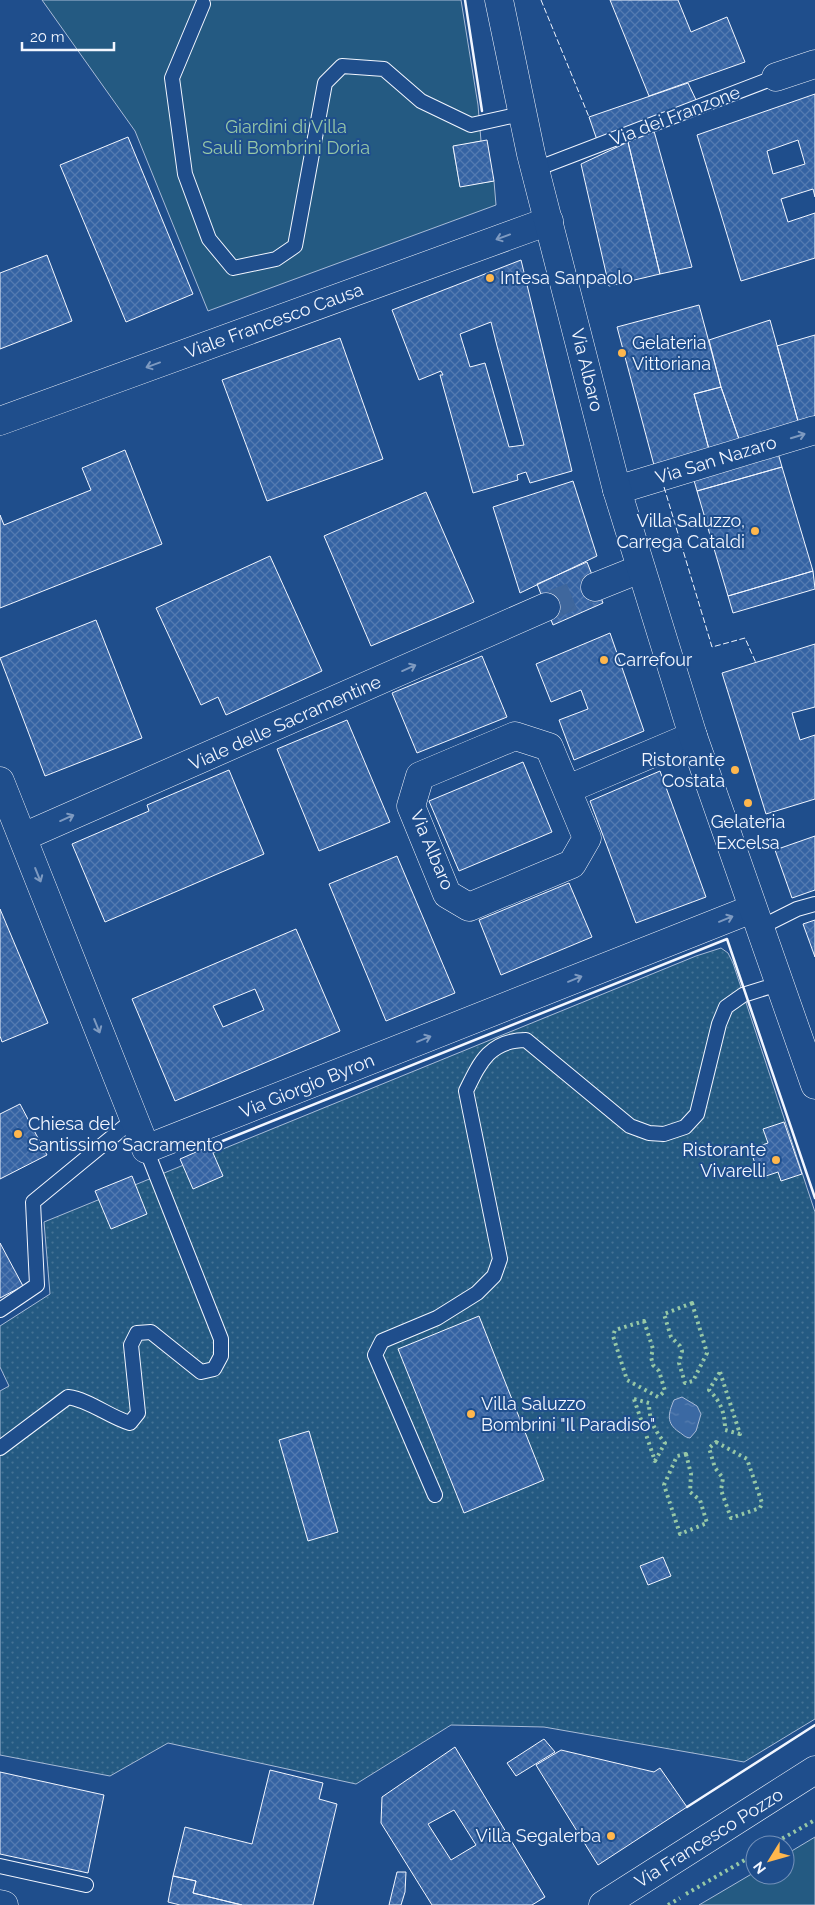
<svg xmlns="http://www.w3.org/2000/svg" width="815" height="1905" viewBox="0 0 815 1905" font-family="Raleway,sans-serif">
<defs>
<pattern id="grass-dots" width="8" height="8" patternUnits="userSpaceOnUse" patternTransform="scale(1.25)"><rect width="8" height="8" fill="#245a82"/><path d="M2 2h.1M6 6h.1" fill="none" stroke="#447295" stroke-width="1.8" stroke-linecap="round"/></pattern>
<pattern id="water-ripples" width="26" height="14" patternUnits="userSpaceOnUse" patternTransform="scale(1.25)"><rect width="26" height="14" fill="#3b69a3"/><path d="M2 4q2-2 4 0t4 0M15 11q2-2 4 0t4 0" fill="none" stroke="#587fb1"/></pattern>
<pattern id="building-cross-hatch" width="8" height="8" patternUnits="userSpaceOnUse" patternTransform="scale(1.25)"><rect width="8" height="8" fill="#3563a3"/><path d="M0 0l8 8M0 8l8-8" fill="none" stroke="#537ab1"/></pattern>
</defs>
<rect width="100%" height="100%" fill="#1f4e8c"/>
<path fill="url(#grass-dots)" stroke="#a8bbd7" d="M721 948 728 953 733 963 815 1212V1719L744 1762 544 1727 451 1725 356 1784 168 1743 110 1776 0 1755V1391L9 1386 0 1367V1326L50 1294 44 1222 696 956Z"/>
<path fill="#245a82" stroke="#a8bbd7" d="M42 0H461L478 105 481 141 453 147 460 186 494 181 496 205 208 311 135 131Z
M815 1837V1905H699L755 1872V1875H785V1855Z"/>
<path fill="url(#water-ripples)" stroke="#a8bbd7" d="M682 1397 697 1406 701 1414 696 1431 690 1438C684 1437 684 1435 679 1432 666 1423 668 1414 674 1400Z"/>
<path fill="url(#building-cross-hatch)" stroke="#f2f6ff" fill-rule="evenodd" d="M610 0H678L691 32 727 17 745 62 649 96Z
M688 83 697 102 597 140 589 117Z
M815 94V197L813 189 781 199 788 222 815 213V258L741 281 697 135ZM798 140 805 164 773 174 767 151Z
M654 131 692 267 660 274 628 142Z
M128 137 193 294 126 322 60 165Z
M487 140 494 181 460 187 453 146Z
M628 142 660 274 609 286 581 164Z
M47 255 72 321 0 349V273Z
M521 260 572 471 530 483 526 472 517 475 518 480 473 493 440 375H443L441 371 419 380 392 310ZM491 322 497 346 524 445 509 447 485 363 470 367 460 334Z
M699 305 721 387 694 394 710 453 655 469 617 327Z
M770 320 798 421 740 442 721 387 709 340Z
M815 335V416L798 421 777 346Z
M340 338 383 459 267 501 222 380Z
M721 387 740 442 710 453 694 394Z
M125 450 162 544 0 608V515L4 525 91 490 82 468Z
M778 453 782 467 697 491 693 477Z
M782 467 813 571 728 596 697 491Z
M573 481 597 556 520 593 493 507Z
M426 492 474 602 371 646 324 536Z
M270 556 322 671 226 715 218 697 201 705 156 608Z
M587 562 603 603 553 625 537 584Z
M813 571 815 589 733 613 728 596Z
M96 620 142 738 45 776 0 658Z
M610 633 644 731 574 760 559 720 588 709 581 690 551 702 536 664Z
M815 644V707L792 713 800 740 815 735V799L766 814 722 673Z
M482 656 507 717 417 753 392 693Z
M347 720 390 822 319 851 277 749Z
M523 762 552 832 459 871 429 801Z
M229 770 264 854 105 922 72 844 149 811 147 805Z
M660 771 706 897 636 923 590 801Z
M815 836V890L792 898 775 850Z
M397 856 455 993 386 1021 329 884Z
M569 883 592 937 501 975 479 920Z
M0 909 48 1023 2 1042 0 1036Z
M815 920V957L803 924Z
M296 929 340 1031 175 1101 132 999ZM255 989 264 1010 223 1027 213 1006Z
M20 1104 47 1155 0 1179V1114Z
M784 1122 802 1174 781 1181 778 1172 760 1178 750 1149 768 1143 763 1129Z
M210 1146 223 1176 193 1189 180 1159Z
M132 1176 147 1214 111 1229 95 1191Z
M0 1243 23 1286 0 1298Z
M479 1316 544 1480 464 1513 398 1349Z
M309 1431 338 1532 308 1541 279 1440Z
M663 1557 671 1576 648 1585 640 1566Z
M544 1739 555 1752 516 1776 507 1763Z
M455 1747 545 1897 532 1905H432L381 1823 382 1797ZM454 1810 476 1845 451 1860 428 1824Z
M561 1750 654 1772 660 1768 687 1807 598 1865 536 1765Z
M270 1770 323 1783 319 1799 337 1804 313 1905H242L193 1893 196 1881 173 1876 185 1827 252 1844Z
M0 1772 104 1795 88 1873 0 1854Z
M397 1872H406L405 1892 401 1905H389Z
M173 1876 196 1881 193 1893 242 1905H180L168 1902Z"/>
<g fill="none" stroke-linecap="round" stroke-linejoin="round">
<path stroke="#3f679d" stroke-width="28" stroke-dasharray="28 14" stroke-linecap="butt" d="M546 607 595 587"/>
<g stroke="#f2f6ff" stroke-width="16">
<path id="lane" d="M203 4 172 78 185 174 209 239 233 268 276 259 295 246 325 83 342 66 384 69 421 101 471 125 521 114
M536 169 776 77
M759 928 797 909 815 904
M0 1310 37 1285 33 1202 134 1119
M0 1448 68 1397C90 1400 109 1417 130 1423L138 1413 131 1345 137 1333 151 1332 201 1372 214 1369 221 1356V1339L146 1149
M435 1495 375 1355 382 1341 437 1318 477 1293 494 1276 500 1259 466 1091C480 1062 490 1040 526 1040L630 1126 649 1133 664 1134 685 1127 697 1114 719 1024 726 1007 743 995 778 984
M0 1866 86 1885"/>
</g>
<g stroke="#f2f6ff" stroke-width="29">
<path id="street" d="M776 77 815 64
M0 421 549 221
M617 490 815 430
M595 587 640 569
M515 736 549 747 587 838 572 864 469 907 447 894 411 806 420 776Z
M0 781 146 1149 752 909
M568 789 693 736
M23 837 546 607
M0 1904 4 1905"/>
</g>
<g stroke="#f2f6ff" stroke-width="29">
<path id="secondary" d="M499 0 531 154 617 490 693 736 815 1085
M603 1905 815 1770"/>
</g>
<use href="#lane" stroke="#1f4e8c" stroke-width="14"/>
<use href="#street" stroke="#1f4e8c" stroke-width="28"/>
<use href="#secondary" stroke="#1f4e8c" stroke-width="28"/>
<path stroke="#97c8a6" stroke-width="4" stroke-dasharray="2.5 4" stroke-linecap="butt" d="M692 1303 707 1353 693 1381 685 1383 679 1363 682 1351 680 1346 671 1337 664 1314Z
M644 1321 653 1349 651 1357 653 1365 659 1371 665 1391 658 1397 627 1380 613 1336 615 1330Z
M720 1372 740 1434 725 1430C725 1413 721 1402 709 1390Z
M634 1399 649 1403C649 1419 654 1430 665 1443L655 1461Z
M716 1442 747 1459 762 1503 760 1508 731 1518 721 1490 723 1478 715 1468 709 1448Z
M686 1454 691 1474 690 1492 700 1500 707 1523 680 1534 664 1485 677 1456Z
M771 1845 815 1820
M686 1894 755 1854
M668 1905 680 1898"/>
<path stroke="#f2f6ff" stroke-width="1" stroke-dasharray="6 2.5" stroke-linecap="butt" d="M541 0 589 117
M664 487 712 647 745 638 756 663"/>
<path stroke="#f2f6ff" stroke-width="2.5" d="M465 0 482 111
M210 1146 727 939 815 1198
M687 1807 815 1725"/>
</g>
<defs><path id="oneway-shaft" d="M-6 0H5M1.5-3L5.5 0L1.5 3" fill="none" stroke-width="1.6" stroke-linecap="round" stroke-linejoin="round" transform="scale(1.25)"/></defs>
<g stroke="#7e9ac0">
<use href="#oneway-shaft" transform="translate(503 237) rotate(160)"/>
<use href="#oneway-shaft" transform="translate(153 365) rotate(160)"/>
<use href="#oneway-shaft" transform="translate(798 436) rotate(-17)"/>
<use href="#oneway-shaft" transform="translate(409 668) rotate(-24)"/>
<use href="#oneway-shaft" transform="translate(67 818) rotate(-24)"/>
<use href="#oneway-shaft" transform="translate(38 875) rotate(68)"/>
<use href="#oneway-shaft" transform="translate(726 919) rotate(-22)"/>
<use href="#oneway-shaft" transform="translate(575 979) rotate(-22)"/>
<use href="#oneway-shaft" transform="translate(97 1026) rotate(68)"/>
<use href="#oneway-shaft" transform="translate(424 1039) rotate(-22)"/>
</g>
<g fill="#ffb74d" stroke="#1f4e8c" stroke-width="2">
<circle cx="490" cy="278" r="5"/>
<circle cx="622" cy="353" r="5"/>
<circle cx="755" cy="531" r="5"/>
<circle cx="604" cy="660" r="5"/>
<circle cx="735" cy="770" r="5"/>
<circle cx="748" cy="803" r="5"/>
<circle cx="18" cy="1134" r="5"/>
<circle cx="776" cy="1160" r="5"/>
<circle cx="471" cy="1414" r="5"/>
<circle cx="611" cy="1836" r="5"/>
</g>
<g text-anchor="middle" stroke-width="4" stroke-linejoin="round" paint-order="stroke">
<g font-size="18" fill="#f2f6ff" stroke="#1f4e8c">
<text transform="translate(675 116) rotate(-21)" y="6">Via dei Franzone</text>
<text transform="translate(274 321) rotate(-20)" y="6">Viale Francesco Causa</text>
<text transform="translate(587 370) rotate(76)" y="6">Via Albaro</text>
<text transform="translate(716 460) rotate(-17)" y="6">Via San Nazaro</text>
<text transform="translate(285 723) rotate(-24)" y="6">Viale delle Sacramentine</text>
<text transform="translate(432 850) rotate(67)" y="6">Via Albaro</text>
<text transform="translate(307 1086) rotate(-22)" y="6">Via Giorgio Byron</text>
<text transform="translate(709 1838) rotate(-32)" y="6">Via Francesco Pozzo</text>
</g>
<g font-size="18" fill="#97c8a6" stroke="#1f4e8c">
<text x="286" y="133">Giardini di Villa<tspan x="286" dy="21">Sauli Bombrini Doria</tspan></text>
</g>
<g font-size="18" fill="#f2f6ff" stroke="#1f4e8c" text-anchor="start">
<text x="500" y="284">Intesa Sanpaolo</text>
<text x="632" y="349">Gelateria<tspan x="632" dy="21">Vittoriana</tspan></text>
<text x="745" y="527" text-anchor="end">Villa Saluzzo,<tspan x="745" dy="21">Carrega Cataldi</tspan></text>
<text x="614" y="666">Carrefour</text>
<text x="725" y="766" text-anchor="end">Ristorante<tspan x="725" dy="21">Costata</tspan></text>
<text x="748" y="828" text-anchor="middle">Gelateria<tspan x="748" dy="21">Excelsa</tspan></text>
<text x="28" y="1130">Chiesa del<tspan x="28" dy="21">Santissimo Sacramento</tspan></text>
<text x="766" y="1156" text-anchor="end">Ristorante<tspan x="766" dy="21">Vivarelli</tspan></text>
<text x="481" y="1410">Villa Saluzzo<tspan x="481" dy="21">Bombrini "Il Paradiso"</tspan></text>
<text x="601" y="1842" text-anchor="end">Villa Segalerba</text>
</g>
</g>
<g transform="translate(770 1860) rotate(233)"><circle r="24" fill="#1f4e8c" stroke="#7391ba"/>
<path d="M0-4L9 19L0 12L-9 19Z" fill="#ffb74d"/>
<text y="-8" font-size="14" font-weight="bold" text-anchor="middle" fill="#f2f6ff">N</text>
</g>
<path d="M22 42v8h92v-8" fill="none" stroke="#f2f6ff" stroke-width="2.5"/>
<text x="30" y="42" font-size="15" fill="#f2f6ff" stroke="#1f4e8c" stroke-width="4" paint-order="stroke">20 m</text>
</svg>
